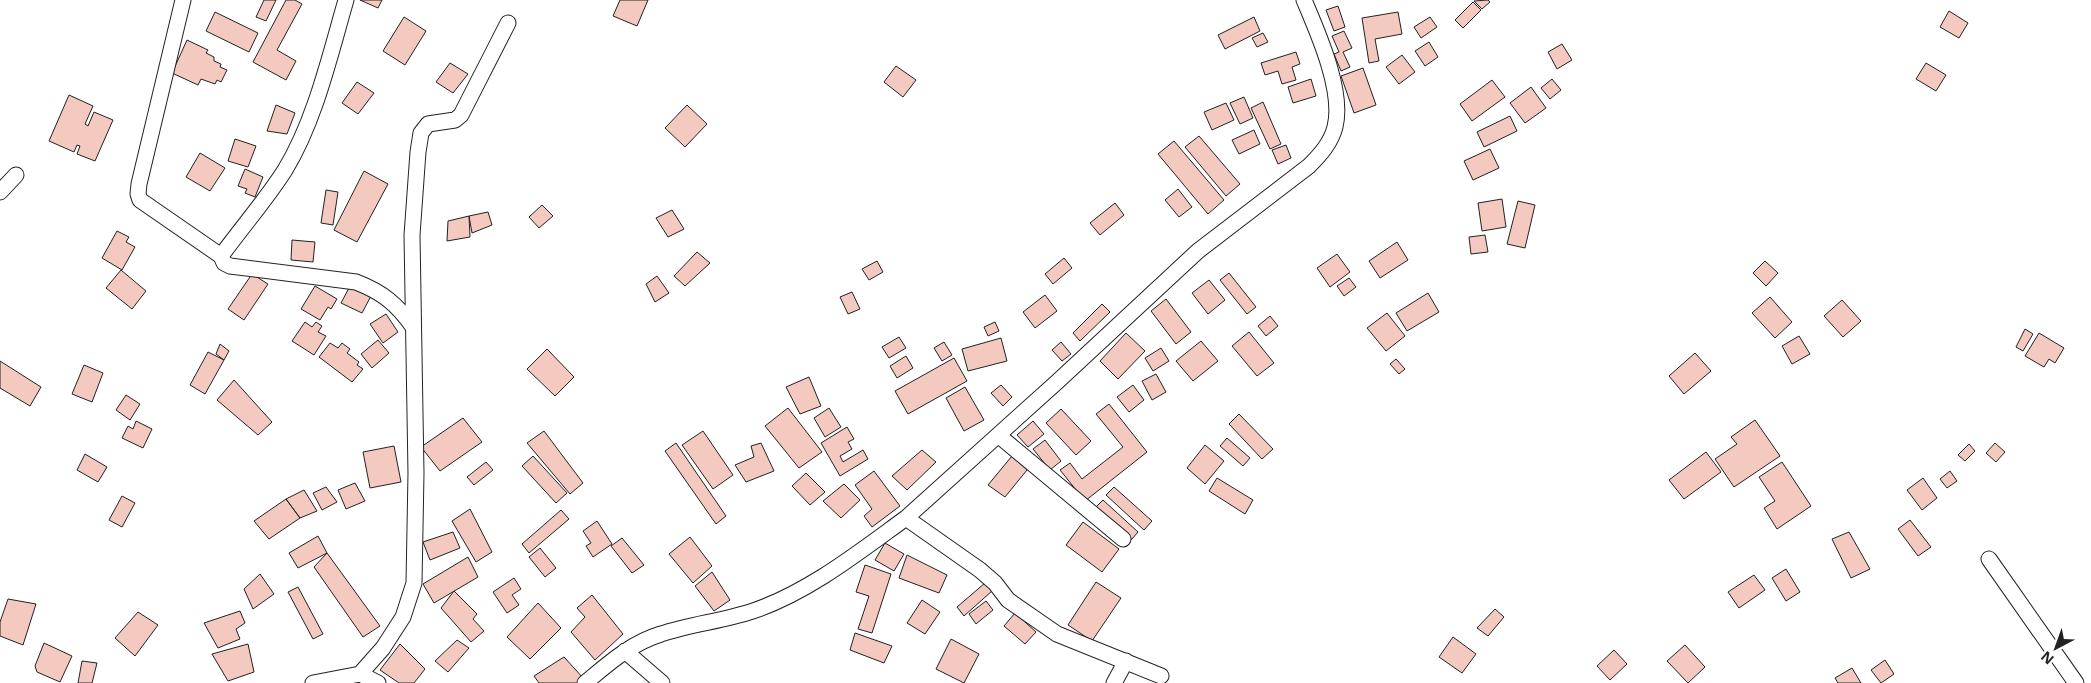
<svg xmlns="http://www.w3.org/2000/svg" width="2091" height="683" viewBox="0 0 2091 683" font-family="'Open Sans',sans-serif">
<rect width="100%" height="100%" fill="#fff"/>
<path fill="#f3c9c0" stroke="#222" d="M264 0H276L266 21 256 17Z
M286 0H295L302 4 277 50 296 61 286 80 253 62Z
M360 0H382L378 8Z
M620 0H648L637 26 613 16Z
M1488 0 1490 2 1482 9 1474 1Z
M1473 2 1481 10 1463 28 1455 20Z
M1338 6 1345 27 1334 31 1326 10Z
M1949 11 1968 23 1959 38 1940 27Z
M215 12 258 33 249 52 206 31Z
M1398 12 1402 34 1375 39 1379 61 1369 63 1362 18Z
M404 17 426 31 405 65 383 51Z
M1254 17 1260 31 1225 49 1218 35Z
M1430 17 1437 27 1421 38 1414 27Z
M1344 31 1352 48 1343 52 1350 67 1341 71 1334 54 1339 52 1332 36Z
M1263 33 1268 42 1257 47 1252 38Z
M187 40 208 50 206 53 214 57V61L221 64 220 67 227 70 221 82 217 80 215 84 201 79 198 85 172 73Z
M1429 42 1438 57 1425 66 1415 51Z
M1562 44 1572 60 1557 69 1548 52Z
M1296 52 1300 64 1292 67 1296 80 1282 84 1278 71 1265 75 1261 63Z
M1402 55 1415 72 1399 84 1386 67Z
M450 63 468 74 453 93 436 82Z
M1926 63 1946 75 1936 91 1916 79Z
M896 66 916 80 903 97 884 82Z
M1363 68 1376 105 1354 113 1341 76Z
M1311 79 1316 96 1293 103 1288 87Z
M1552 79 1561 90 1550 99 1541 88Z
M1492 80 1505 97 1472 121 1460 104Z
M357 82 374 93 358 114 342 103Z
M1531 87 1546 108 1525 123 1510 103Z
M69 95 93 106 85 124 88 126 94 112 113 120 95 161 77 154 80 146 77 145 74 152 49 141Z
M1244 97 1253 118 1240 124 1230 103Z
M1263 102 1281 144 1270 149 1251 108Z
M1226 103 1234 120 1212 130 1204 112Z
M276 105 295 113 287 134 267 131Z
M687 105 707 124 685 147 665 128Z
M1510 116 1517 131 1484 147 1477 132Z
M1254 130 1260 144 1239 154 1232 140Z
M1199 136 1240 184 1226 196 1185 147Z
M235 139 256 146 248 167 228 161Z
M1174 141 1224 200 1208 214 1158 154Z
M1286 145 1291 158 1278 164 1272 150Z
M1490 149 1499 168 1473 180 1464 161Z
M200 153 225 168 210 191 186 177Z
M245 169 263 177 255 197 245 193 247 189 238 186Z
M364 171 388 184 357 242 334 230Z
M1178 189 1192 207 1179 217 1165 200Z
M326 190 338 192 333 225 321 223Z
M1502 199 1506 227 1482 231 1478 203Z
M1518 201 1535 205 1525 248 1507 244Z
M1115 203 1124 215 1100 235 1090 223Z
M542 205 553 216 539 228 529 217Z
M672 210 684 229 668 237 656 218Z
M488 212 492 225 472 233 469 216Z
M469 216 470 237 447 241 448 221Z
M117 231 129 237 126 242 135 247 122 270 102 258Z
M1485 235 1488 252 1471 254 1469 237Z
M292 240 315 242 313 262 291 260Z
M1397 242 1408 260 1380 278 1369 261Z
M697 252 710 263 685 286 674 276Z
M1337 254 1350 272 1330 287 1317 268Z
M1064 258 1072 268 1053 284 1045 274Z
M877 261 883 272 869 280 862 269Z
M1765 261 1778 273 1766 286 1753 273Z
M121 270 146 291 132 309 106 288Z
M1229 273 1256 307 1247 314 1220 280Z
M252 274 268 284 244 320 228 309Z
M657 276 669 293 655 302 646 284Z
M1349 278 1356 287 1344 296 1337 286Z
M1209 280 1225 300 1208 314 1192 293Z
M315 286 337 299 331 309 328 307 320 320 301 309Z
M350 286 371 296 362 313 341 303Z
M852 292 860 309 848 314 840 297Z
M1428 293 1439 312 1407 331 1396 313Z
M1045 295 1057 311 1035 328 1023 312Z
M1770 297 1792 322 1775 338 1752 313Z
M1166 299 1191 332 1176 344 1151 311Z
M1842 300 1861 321 1843 337 1824 316Z
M1102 304 1110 312 1080 341 1073 333Z
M1387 313 1405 336 1386 351 1367 328Z
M386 314 398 332 383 343 370 324Z
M1270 316 1278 326 1266 336 1258 326Z
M305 322 312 327 316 322 322 326 318 332 326 336 314 355 292 341Z
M995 322 999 331 988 336 984 327Z
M2025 329 2033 334 2023 351 2016 347Z
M1249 332 1274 363 1257 376 1232 346Z
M1126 333 1145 351 1118 379 1100 361Z
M2039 333 2064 348 2055 363 2049 359 2044 367 2025 356Z
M1799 336 1810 354 1792 364 1782 346Z
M899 337 906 348 889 358 882 347Z
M1001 338 1007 361 968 371 962 349Z
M378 340 389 353 372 368 361 354Z
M1201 341 1218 361 1193 381 1176 361Z
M944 342 952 355 942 361 934 348Z
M1061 342 1071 354 1062 361 1052 350Z
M330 343 338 348 342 343 350 349 347 353 359 362 357 365 363 369 352 382 319 357Z
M220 344 229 351 224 360 216 354Z
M1161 348 1169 361 1153 371 1145 358Z
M547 349 574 377 555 396 527 369Z
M208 352 224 360 205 394 190 385Z
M1695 353 1711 371 1684 394 1669 376Z
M906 356 913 368 897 378 890 366Z
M954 358 967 381 908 414 895 391Z
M1396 359 1405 369 1399 374 1390 364Z
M0 361 41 387 30 406 0 388Z
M84 365 103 373 92 402 72 394Z
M1156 374 1166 392 1152 400 1142 381Z
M809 377 821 406 800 414 786 387Z
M234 380 272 422 258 435 217 400Z
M1001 385 1012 397 1003 406 991 393Z
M1133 385 1144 400 1129 412 1117 397Z
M965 387 984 420 964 431 946 398Z
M126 395 140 404 130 420 116 410Z
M1109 404 1147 452 1085 501 1060 470 1070 463 1082 479 1123 447 1096 414Z
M788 408 822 452 799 468 765 426Z
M829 408 841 427 825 437 814 418Z
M1061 409 1091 441 1076 455 1046 423Z
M1239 414 1273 449 1262 459 1229 424Z
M463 418 482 442 440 471 421 447Z
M1755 420 1780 456 1734 487 1715 459 1737 444 1731 437Z
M136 421 152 429 143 448 122 438 128 426 133 429Z
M1033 421 1044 434 1028 447 1017 435Z
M847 427 854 439 848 442 852 449 840 456 843 462 863 450 868 459 840 476 821 443Z
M544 431 583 483 570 494 527 443Z
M703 431 733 475 713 489 682 445Z
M1227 438 1250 458 1243 466 1220 446Z
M1045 440 1061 461 1050 470 1033 449Z
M676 443 726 516 716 524 665 451Z
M761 443 774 471 746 482 735 465 754 457 751 446Z
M1995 443 2005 452 1996 462 1986 453Z
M1969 444 1975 451 1965 461 1958 455Z
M1205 445 1224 461 1205 484 1187 468Z
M394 446 401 482 370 488 363 452Z
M922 450 936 462 907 490 892 476Z
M1706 452 1721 472 1684 499 1669 480Z
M85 454 107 467 98 482 77 470Z
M533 456 567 493 556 503 522 466Z
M1012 456 1027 470 1005 497 988 485Z
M486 462 493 470 474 485 467 477Z
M1782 462 1811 506 1777 529 1764 508 1775 501 1759 477Z
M874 471 900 506 872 527 864 516 872 509 855 485Z
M1950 471 1957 481 1947 488 1940 479Z
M806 473 825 492 810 505 792 486Z
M1217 478 1253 500 1245 514 1209 491Z
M1923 478 1937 498 1922 510 1907 490Z
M355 483 365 501 346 509 338 490Z
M844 484 860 500 841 518 823 501Z
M326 487 337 502 322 510 313 493Z
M1114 487 1152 521 1144 530 1106 495Z
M304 490 317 511 300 518 286 499Z
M122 496 135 503 122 527 109 520Z
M286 499 300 518 269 539 254 521Z
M1103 500 1138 532 1131 540 1096 507Z
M470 509 492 552 476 562 452 521Z
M561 510 569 519 529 553 522 544Z
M1910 520 1931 547 1918 556 1898 529Z
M597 521 612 544 593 557 586 546 591 543 583 531Z
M1083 522 1119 549 1102 572 1066 545Z
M453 532 460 548 430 560 423 542Z
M1849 532 1870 569 1851 578 1832 539Z
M318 536 327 553 298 568 289 553Z
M690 537 712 566 693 583 669 554Z
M622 538 644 565 632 573 611 546Z
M885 543 904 554 894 571 875 560Z
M540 548 556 568 545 577 529 557Z
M327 553 380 626 363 637 314 567Z
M907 555 947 575 939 593 899 578Z
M468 557 478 577 434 603 423 584Z
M865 565 891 574 872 633 858 629 869 596 856 592Z
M1786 569 1800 592 1786 601 1772 578Z
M712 572 730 600 714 611 695 586Z
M260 574 274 594 253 609 244 589Z
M1754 575 1765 590 1739 608 1728 592Z
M514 578 521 589 512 595 519 605 507 613 493 592Z
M1096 582 1121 598 1092 641 1068 625Z
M985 583 992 591 964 616 957 607Z
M298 587 323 634 313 639 288 592Z
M454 591 477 614 473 619 484 631 471 642 441 608Z
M592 595 623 634 595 660 571 632 585 617 577 608Z
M8 599 36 604 23 645 0 636V622Z
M922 600 940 612 925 634 907 623Z
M986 601 993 610 976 624 969 614Z
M538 603 561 628 530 659 507 637Z
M1495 609 1504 617 1488 636 1477 628Z
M240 611 245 623 236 629 240 639 218 648 204 623Z
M138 612 158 625 135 656 115 638Z
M1015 613 1036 632 1025 644 1004 626Z
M855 633 892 646 884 663 850 650Z
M1453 637 1476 654 1462 673 1439 657Z
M951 639 979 654 964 683 936 669Z
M457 640 469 648 448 672 435 661Z
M44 643 72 656 60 682 37 672 35 666Z
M248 644 254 672 228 681 212 654Z
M400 644 425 669 414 683H399L380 670Z
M1685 645 1705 667 1688 683 1667 661Z
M1614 650 1627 664 1610 680 1597 666Z
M564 657 584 679 577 683H539L534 676Z
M1885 660 1894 674 1881 683 1871 670Z
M82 661 97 663 92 683H78Z
M1852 668 1861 683H1838L1835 678Z"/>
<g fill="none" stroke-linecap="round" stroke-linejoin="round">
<g stroke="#222" stroke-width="17">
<path id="street" d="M183 0 139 184 138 194 140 200 221 256 224 263 230 266 356 282C382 292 397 304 413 327
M0 192 16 175
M221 256C242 227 266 200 285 170 315 121 330 55 346 0
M998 435 1123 539
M906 518 980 570 995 583 1008 600 1057 634 1161 676
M1989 559 2076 683
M625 651 662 683
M360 674 383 648 403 617 414 583 416 473 412 235 418 152 421 133 428 124 455 120 461 115 508 23
M313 683 360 674 378 683
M585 683C608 664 631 643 661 634 691 624 723 621 753 611 809 592 859 552 906 518L1057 382 1198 251 1309 166C1320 155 1331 143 1335 127 1344 91 1318 33 1304 0
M1114 683 1126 661"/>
</g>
<use href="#street" stroke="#fff" stroke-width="15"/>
</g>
<g transform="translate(2056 648) rotate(221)" stroke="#ffffff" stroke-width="4" paint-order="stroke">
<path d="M0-4L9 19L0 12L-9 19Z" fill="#222222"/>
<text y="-8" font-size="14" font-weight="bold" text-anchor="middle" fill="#222222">N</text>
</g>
</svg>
